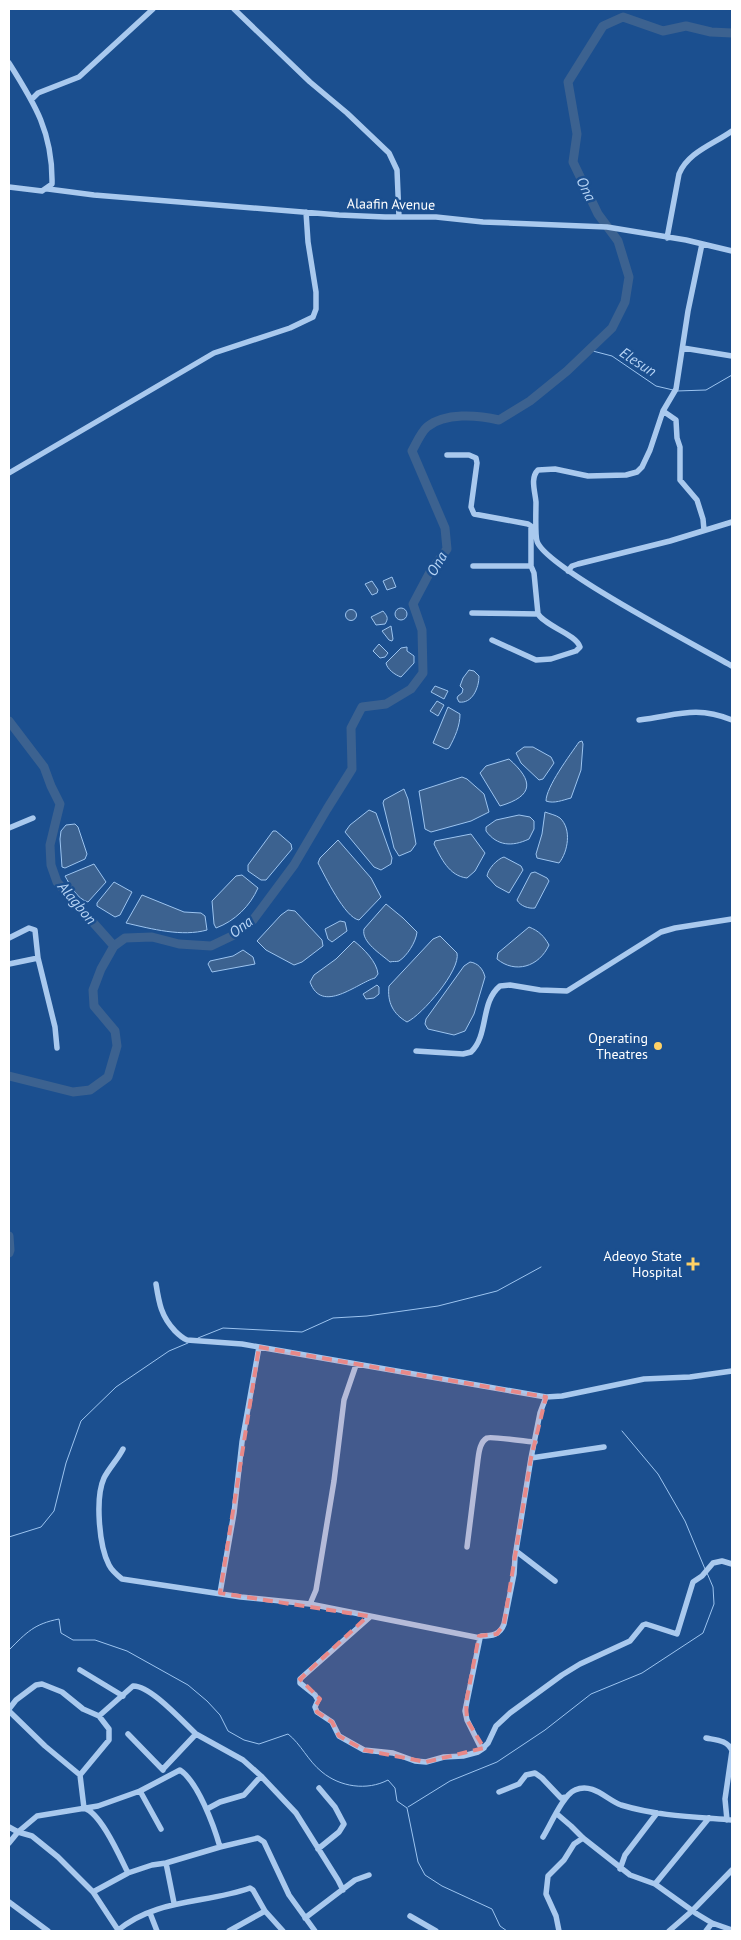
<svg xmlns="http://www.w3.org/2000/svg" width="741" height="1940" viewBox="0 0 741 1940" font-family="'PT Sans',sans-serif">
<rect width="100%" height="100%" fill="#1b4f8f"/>
<path fill="#3c6290" stroke="#9cc4f0" d="M392 577 396 587 387 590 383 581Z
M372 581 378 590 377 593 372 595 365 584Z
M395 614a6 6 0 1 1 12 0a6 6 0 1 1-12 0Z
M345.5 615a5.5 5.5 0 1 1 11 0a5.5 5.5 0 1 1-11 0Z
M383 611C387 616 389 618 385 624L376 625 371 617Z
M391 626 393 639 392 641 389 640 382 631Z
M379 644 388 653 385 657 380 658 373 651Z
M407 647V651L414 656V663L401 677C395 675 387 669 386 663L401 648Z
M469 670 474 671 479 676C479 688 472 704 459 702L457 698 458 696 462 693 463 689 460 686 463 678Z
M435 686 448 691 444 699 431 692Z
M437 701 444 705 438 716 430 711Z
M448 707 460 714C460 726 455 737 449 748L446 749 433 743Z
M582 741 583 744 581 770 571 798C563 800 554 804 546 801 546 787 570 755 579 742Z
M524 747H533L551 757 554 763 543 779 539 780 521 763 516 753Z
M509 759C534 781 534 796 500 806L480 773 486 766Z
M462 777 467 779 484 794 489 812 471 821 431 832 425 829 419 791Z
M404 789 408 799 416 844 411 851 399 856 394 848 383 803 384 800Z
M369 810 376 813 392 858 391 864 381 870 374 867 345 832 350 825Z
M545 812C550 814 556 815 560 818 572 829 568 852 559 863L537 858 536 854 542 834Z
M519 815 530 817 534 821V829L529 839C512 847 497 846 486 831V827L496 820Z
M75 824 78 827 87 854 85 859 65 868 62 867 60 839 61 831 66 825Z
M273 831H276L291 844 292 849 266 880H261L248 871V865Z
M471 834 485 853 475 871 467 878C449 876 441 858 434 844L435 841Z
M338 840 371 878 381 897 359 920C345 918 325 876 318 863L320 858Z
M504 857 521 866 523 870 509 893 496 886 487 876C488 869 497 859 504 857Z
M94 864 106 882 88 902C77 899 70 885 65 876Z
M535 872 547 878 549 881 535 908C529 909 520 906 517 900L531 873Z
M242 875 258 888C250 906 235 921 216 928L214 924 212 901 236 876Z
M114 882 132 892 120 915 115 917 97 906V903Z
M142 895 184 912 201 913 205 916 207 930C182 937 152 929 126 923Z
M386 904 403 918 417 932C416 942 407 956 399 961 396 962 393 961 390 962 381 954 361 942 364 929Z
M288 910 295 911 322 940 323 946 302 962 294 965 266 950 257 941 281 915Z
M340 921 345 922 347 931 332 942 328 939 325 929Z
M529 927C539 931 544 936 549 945 539 967 515 974 497 959L498 953Z
M440 936 457 953C461 970 422 1015 407 1022 393 1014 387 1002 389 986L433 939Z
M354 941C364 949 377 962 378 974L375 978C357 983 322 1015 310 982L314 975 336 959Z
M243 950 253 957 255 964 212 972 208 964 210 961 233 956Z
M470 962C478 963 483 969 485 977L474 1014 465 1031 454 1035 428 1029 425 1024 426 1019 464 966Z
M377 985 379 987V994L374 998 366 999 363 994Z"/>
<g fill="none" stroke-linecap="round" stroke-linejoin="round">
<path stroke="#9cc4f0" stroke-width="1" d="M589 350 612 356 656 386 673 390
M677 391 706 390 732 375
M198 1338 223 1328 302 1332 333 1318 367 1316 438 1306 497 1291 541 1267
M622 1431 658 1474 685 1521 705 1569
M9 1537 41 1527 54 1511 66 1463 81 1421 116 1387 169 1351 188 1343
M9 1650C27 1632 34 1624 59 1619L61 1633 73 1640H95L127 1651 188 1685 207 1701 220 1715 228 1731 244 1740 259 1744 288 1734C301 1744 308 1761 322 1772 340 1787 367 1791 388 1780L395 1788 397 1801 407 1808 418 1862 425 1875 442 1886 492 1909 500 1926 507 1931
M408 1807 450 1781 497 1762 545 1730 591 1694 642 1673 703 1633 714 1604 713 1587 707 1573"/>
<path stroke="#3c6290" stroke-width="9" d="M9 721 44 767 51 786 60 804 50 845 51 865 57 882 114 946
M9 1076 73 1092 90 1090 108 1077 117 1046 115 1031 94 1006 93 990 101 969 114 946 125 938 152 937 179 944 211 946 234 935 253 920 294 865 327 809 352 769 351 728 362 707 386 704 411 689 423 673 422 630 413 604 430 572 447 549 445 528 412 451C416 444 421 432 427 427 445 412 478 415 499 420L530 401 567 371 612 328 625 302 629 277 618 241 598 214 573 162 577 134 568 82 603 26 623 17 663 31 686 26 711 32 732 33
M9 1236 10 1250 9 1253"/>
<path stroke="#a9c9ee" stroke-width="5.5" d="M234 9 310 82 347 113 389 153 397 170 399 217
M9 63C35 104 53 133 52 184L42 191 9 187
M32 99 38 93 79 77 153 9
M48 189 94 195 339 215 385 217H436L483 222 607 227 686 240 732 251
M667 238 679 174C688 152 714 144 732 131
M702 244 688 311 676 389 663 411 650 450 642 467 637 472 626 475 588 476 555 469 538 470C530 478 535 491 536 502 536 510 535 535 537 541 544 567 701 648 732 666
M683 348 732 356
M663 411 676 420 677 438 680 447V480L697 500 703 519 704 530
M447 455H469L476 458 477 463 471 507 474 514 528 524 531 526V566L534 573 538 614C545 626 576 634 580 647L576 651 551 659 536 660 492 640
M9 473 214 353 290 328 313 317 316 309V292L308 242 306 212
M473 566H531
M568 571 572 566 578 564 670 541 732 522
M472 613 538 614
M639 720C676 716 694 705 732 720
M9 828 33 818
M9 938 29 928 35 930 38 958 55 1027 57 1048
M9 964 38 958
M416 1051 463 1054 471 1052C489 1035 480 1002 500 986L510 985 540 990 567 991 661 932 675 928 732 919
M156 1284C159 1303 161 1316 175 1331 179 1335 182 1338 187 1340L242 1344 546 1397 562 1396 644 1379 690 1377 732 1371
M123 1449C118 1459 109 1468 104 1478 95 1498 99 1546 109 1565 112 1571 117 1575 122 1579L241 1597 310 1604 480 1638 481 1636C492 1636 500 1635 504 1624L514 1574 515 1557 531 1458 540 1413 546 1397
M531 1458 604 1447
M467 1547 478 1459C479 1452 480 1442 487 1438 492 1436 526 1442 535 1442
M516 1551 555 1581
M220 1593 234 1513 242 1442 259 1347
M310 1604 316 1590 334 1481 344 1400 356 1365
M370 1617 300 1679V1683L315 1695 318 1700 315 1707 317 1712 332 1722 339 1736 364 1750 393 1753 415 1761 426 1762 444 1757 463 1756 478 1752 484 1748
M480 1638 465 1711 467 1720 480 1746 483 1748 488 1743 496 1726 510 1713 562 1675 580 1664 630 1641 643 1625 646 1624 677 1634 693 1582 702 1576 713 1563 722 1561 732 1564
M80 1670 123 1696
M9 1709 16 1700 36 1685 42 1684 62 1692 83 1709 99 1716 109 1729V1740L80 1775
M9 1711 45 1746 80 1775 84 1808C101 1813 120 1857 128 1873
M99 1716 133 1686C150 1685 183 1722 196 1734L163 1769
M128 1734 163 1770
M196 1734 243 1760 261 1776 296 1813 338 1880 343 1890
M706 1738C716 1740 728 1740 732 1751L725 1799 727 1820
M140 1791 161 1829
M499 1792 519 1784 526 1775 535 1773 542 1778 561 1798 566 1797
M207 1809 220 1802 244 1795 261 1776
M557 1814 571 1826 583 1838 630 1875 655 1884 697 1914 712 1923 732 1930
M9 1827 18 1832 32 1836 58 1857 93 1892 118 1930
M543 1837C550 1826 563 1795 575 1790 593 1782 607 1800 621 1805 657 1816 695 1817 732 1820
M9 1843 18 1832 37 1816 98 1806 140 1791 180 1770C198 1782 214 1826 220 1847
M318 1849 339 1832 344 1824 335 1807 319 1788
M166 1863 174 1903
M620 1869 625 1855 657 1813
M655 1884 709 1818
M93 1892 128 1873 152 1865 166 1863 220 1847 258 1838 264 1842 289 1895 315 1931
M9 1902 48 1931
M150 1913 157 1931
M410 1916 436 1931
M305 1918 355 1880 369 1875
M117 1931C156 1898 206 1904 250 1888L253 1890 265 1911 283 1931
M229 1931 265 1911
M559 1931 556 1916 546 1894 548 1876 564 1860 574 1844 583 1838
M669 1931 692 1911 732 1870
M706 1931 712 1923"/>
</g>
<path fill="#e88989" fill-opacity="0.2" stroke="#e88989" stroke-width="4" stroke-dasharray="10 6" stroke-linejoin="round" d="M259 1347 546 1397 531 1458 504 1624 497 1634 479 1636 466 1703 467 1720 484 1748 426 1762 364 1750 339 1736 332 1722 317 1712 315 1707 320 1699 300 1679 368 1616 220 1593Z"/>
<g fill="#ffd166" stroke="#1b4f8f" stroke-width="2">
<circle cx="658" cy="1046" r="5"/>
<path d="M690.5 1256.5h5v5h5v5h-5v5h-5v-5h-5v-5h5z"/>
</g>
<g text-anchor="middle" stroke-width="5" stroke-linejoin="round" paint-order="stroke">
<g font-size="14" fill="#fff" stroke="#1b4f8f">
<text transform="translate(391 204) rotate(1)" y="5">Alaafin Avenue</text>
</g>
<g font-size="14" fill="#fff" stroke="#1b4f8f" text-anchor="end">
<text x="648" y="1043">Operating<tspan x="648" dy="16">Theatres</tspan></text>
<text x="682" y="1261">Adeoyo State<tspan x="682" dy="16">Hospital</tspan></text>
</g>
<g font-size="15" font-style="italic" fill="#b5d3f5" stroke="#1b4f8f">
<text transform="translate(586 189) rotate(64)" y="5">Ona</text>
<text transform="translate(638 362) rotate(33)" y="5">Elesun</text>
<text transform="translate(437 564) rotate(-60)" y="5">Ona</text>
<text transform="translate(77 903) rotate(50)" y="5">Alagbon</text>
<text transform="translate(241 927) rotate(-37)" y="5">Ona</text>
</g>
</g>
<rect width="741" height="1940" fill="none" stroke="#ffffff" stroke-width="20"/>
</svg>
